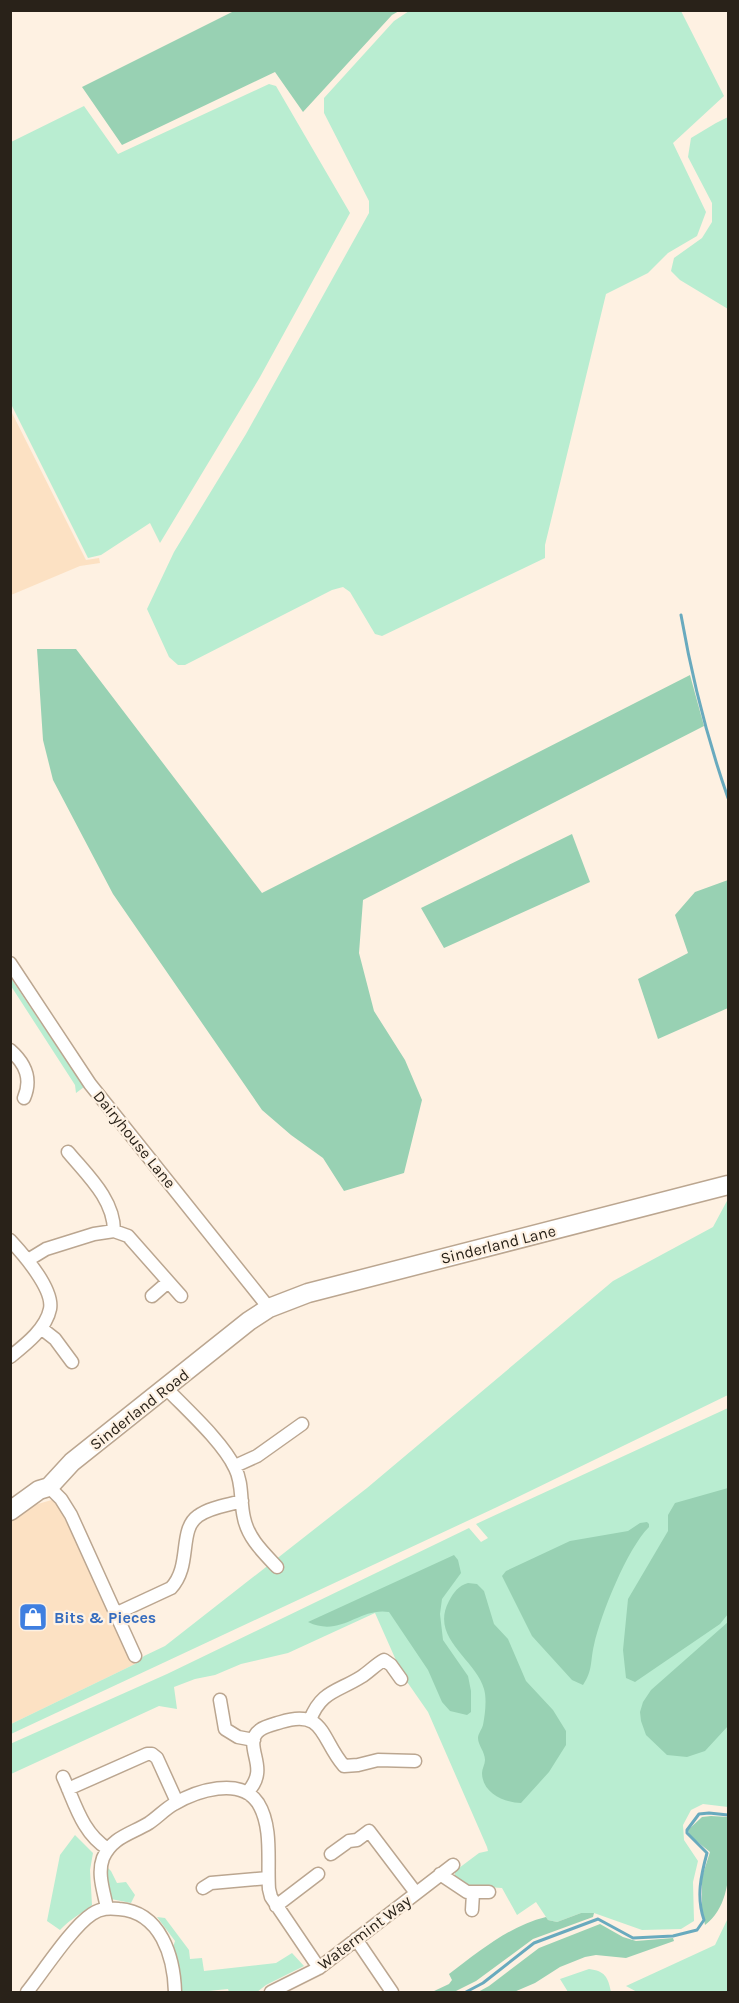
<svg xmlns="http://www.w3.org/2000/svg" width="739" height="2003" viewBox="0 0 739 2003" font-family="Karla,sans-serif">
<rect width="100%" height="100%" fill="#fef1e2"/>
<path fill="#fce1c3" d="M11 411 86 560 99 558 100 563 80 566 11 595Z
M55 1499 135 1664 11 1724 10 1518 31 1506Z"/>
<path fill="#b9edd1" d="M409 11H681L724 96 673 143 706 212 697 236 668 253 648 273 606 294 545 545V558L382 636 375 634 350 592 343 587 332 590 185 665H178L169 657 147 609 174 552 246 434 369 213V201L324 113V98L394 21Z
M269 84 276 86 350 213 260 377 160 543 150 523 101 555 88 558 11 404V142L84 106 118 154Z
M728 117V309L680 280 671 271 674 258 702 238 712 222V203L688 157 691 138 716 123Z
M10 977 84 1087 76 1093 75 1085 11 986Z
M728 1199V1395L495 1508 11 1734V1724L135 1664 144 1656 165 1646 367 1488 613 1281 713 1227Z
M728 1408V1807L703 1804 691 1810 683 1825 684 1840 698 1861 693 1882 694 1921 681 1929 642 1930 594 1913H581L557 1922 548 1920 536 1902 517 1915 502 1888 487 1887 471 1890 455 1878V1871L479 1853 488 1851 487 1847 428 1712 403 1676 375 1613 288 1653 241 1664 215 1675 195 1679 174 1687 177 1709 159 1706 11 1774 10 1744 167 1674 469 1528 481 1542 488 1538 476 1524Z
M75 1835 93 1853 90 1870 92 1905C81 1914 70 1919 60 1930L47 1921 60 1855Z
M106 1866 111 1871 117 1883 126 1882 135 1895 131 1903 111 1899 108 1895Z
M157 1917 165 1918 189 1950 190 1959 202 1958 204 1971 276 1963 292 1953 304 1966 266 1985 257 1992H229L228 1989 199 1992H179V1963C173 1956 172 1949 175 1941Z
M728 1918V1992H637L626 1986 715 1945Z
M589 1969C605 1971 608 1977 611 1992H568L560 1979Z"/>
<path fill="#98d1b3" d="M236 10 399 11 392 15 303 112 275 72 122 145 82 87Z
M37 649H76L262 893 690 675 704 726 363 900 359 953 374 1011 405 1060 422 1100 404 1173 344 1191 323 1158 291 1135 262 1110 113 894 53 780 43 740Z
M572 834 590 882 444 948 421 908Z
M728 880V1008L658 1039 638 979 688 953 675 915 695 892Z
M728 1488V1614L720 1624 635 1682 626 1678 623 1650 628 1599 668 1531V1515L675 1503Z
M647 1522 649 1524V1527C627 1549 601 1614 594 1645 590 1662 593 1670 583 1685L572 1680 532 1636 502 1576 506 1571 570 1541 628 1531 640 1523Z
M454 1555 458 1560 461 1573 442 1599 440 1614 443 1640 468 1676 471 1691V1712L467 1715 450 1711 442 1702 428 1670 389 1612C359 1607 341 1638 308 1622Z
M468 1583 477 1584 484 1591 494 1624 508 1639 526 1681 553 1710 566 1731V1745L549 1772 521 1803C505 1803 482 1793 482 1773 482 1769 485 1764 485 1760 485 1752 478 1745 478 1738 478 1734 482 1729 483 1725 485 1715 487 1699 484 1689 476 1659 429 1638 449 1601 454 1592 458 1586 468 1583Z
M728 1622V1726L705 1751 687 1757 667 1755 646 1735 641 1721 640 1712 643 1702 651 1690Z
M711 1816 728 1817C729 1851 736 1902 705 1925L702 1910V1877L710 1852 689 1835 688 1830 702 1817Z
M581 1913H594L593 1917 533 1939 476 1981 454 1992H432L449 1984 452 1980 449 1974C480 1951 509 1926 546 1917L548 1920 557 1922Z
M600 1924 623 1937 636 1941 673 1938 674 1941 626 1958 596 1955 585 1957 560 1967 535 1983 514 1992H478L489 1986 539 1948Z"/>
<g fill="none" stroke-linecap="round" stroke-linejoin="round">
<path stroke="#69aabe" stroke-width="3" d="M681 615C692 678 707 738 728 798
M466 1992 483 1983 534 1943 598 1919 633 1938 673 1936 697 1930 704 1920C696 1897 701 1875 707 1853L687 1833V1830L699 1814 709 1813 728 1815"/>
<g stroke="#bba690" stroke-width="15">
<path id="street" d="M10 963 90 1084 269 1308
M10 1050C26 1064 32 1079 24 1098
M68 1152C87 1175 114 1199 114 1231
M10 1240C23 1254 54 1289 50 1309 46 1329 25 1345 10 1357
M28 1260 46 1249 94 1234 114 1231 128 1236 181 1296
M152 1296 168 1282
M41 1328 55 1339 72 1362
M166 1388C186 1409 223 1442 235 1468 243 1483 240 1502 244 1518 248 1538 263 1552 277 1567
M235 1466 257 1456 302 1424
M49 1487 61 1499 71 1515 135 1656
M115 1614 171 1588C192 1566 178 1530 198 1516 210 1507 229 1505 242 1501
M220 1700 225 1729 238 1737 254 1740
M310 1720C321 1691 337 1692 361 1677 369 1672 375 1665 384 1660L391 1665 401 1679
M63 1777C75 1803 82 1833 108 1849
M68 1789 147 1754H152L157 1758 177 1802
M247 1793C252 1787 256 1782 257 1774 260 1759 245 1741 260 1730 265 1726 275 1724 281 1722 325 1708 321 1740 344 1766L358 1765 378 1760 415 1761
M331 1854 349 1841 357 1840 369 1831 416 1893
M440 1874 467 1892H489
M203 1888 211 1883 268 1878
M276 1906 318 1874
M107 1908C104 1892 97 1874 103 1858 112 1837 131 1834 149 1823 158 1817 165 1809 174 1804 196 1791 240 1776 258 1803 273 1827 267 1862 269 1889L271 1897 319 1968
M472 1910 473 1893
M356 1939 392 1992
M27 1992C43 1972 72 1927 92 1914 101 1908 109 1908 119 1909 161 1912 174 1957 175 1992
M271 1992 319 1968 453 1865"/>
</g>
<g stroke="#bba690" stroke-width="21">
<path id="secondary" d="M10 1511 39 1490 49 1487 72 1462 249 1321 269 1308 308 1293 728 1185"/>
</g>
<use href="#street" stroke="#fff" stroke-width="12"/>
<use href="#secondary" stroke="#fff" stroke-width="18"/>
</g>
<defs>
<g id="shop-square" transform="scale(1.5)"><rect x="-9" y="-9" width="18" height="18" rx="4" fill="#3f7fe0" stroke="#fef1e2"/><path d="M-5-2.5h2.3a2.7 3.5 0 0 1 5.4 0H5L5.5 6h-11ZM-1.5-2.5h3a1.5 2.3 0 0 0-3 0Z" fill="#fff"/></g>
</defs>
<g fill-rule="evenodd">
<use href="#shop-square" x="33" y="1617"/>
</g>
<g text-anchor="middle" stroke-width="4.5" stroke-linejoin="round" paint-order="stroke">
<g font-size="16" fill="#292219" stroke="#fef1e2">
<text transform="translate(135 1139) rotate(51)" y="6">Dairyhouse Lane</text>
<text transform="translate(498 1244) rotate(-14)" y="6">Sinderland Lane</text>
<text transform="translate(139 1409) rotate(-38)" y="6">Sinderland Road</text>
<text transform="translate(364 1932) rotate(-37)" y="6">Watermint Way</text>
</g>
<g font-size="16" font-weight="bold" fill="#366cbe" stroke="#fef1e2" text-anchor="start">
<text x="54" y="1623">Bits &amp; Pieces</text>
</g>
</g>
<rect width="739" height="2003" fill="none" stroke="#292219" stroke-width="24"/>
</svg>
